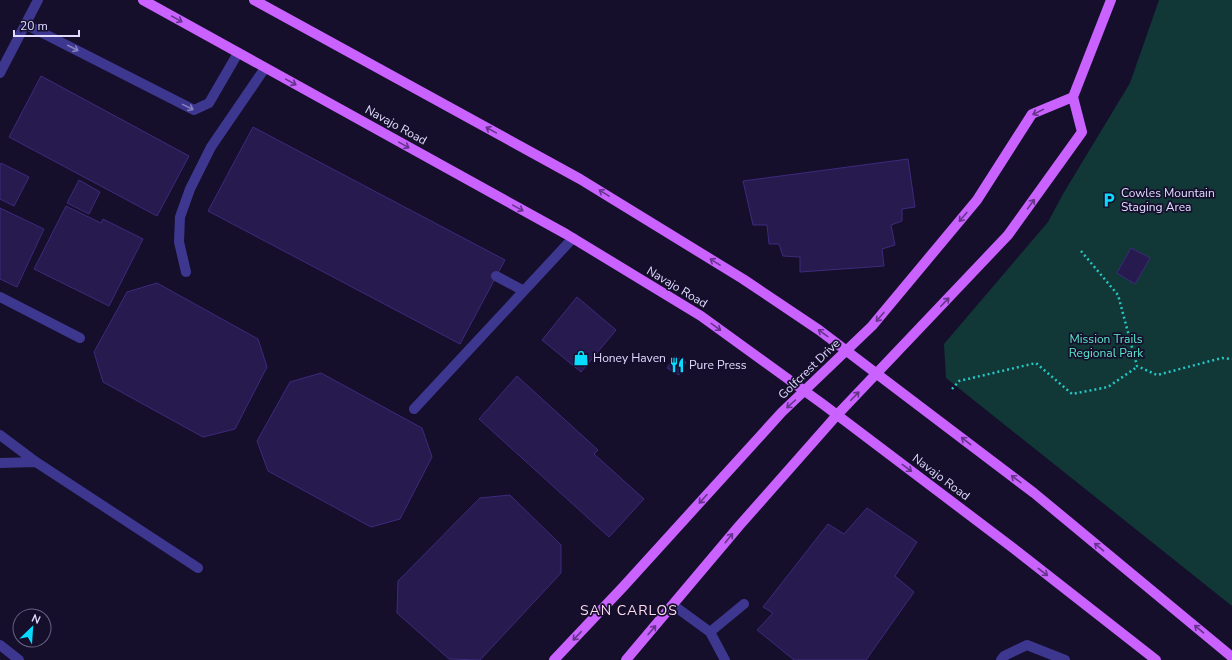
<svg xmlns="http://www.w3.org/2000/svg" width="1232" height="660" viewBox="0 0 1232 660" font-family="'Nunito Sans',sans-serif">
<rect width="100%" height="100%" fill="#150f2c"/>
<path fill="#113737" d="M1159 0H1232V606L946 378 944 344 1048 222 1063 194 1130 83Z"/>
<path fill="#261a4f" stroke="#3d2a7d" d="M41 76 189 156 157 216 9 137Z
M253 127 505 260 460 344 208 211Z
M908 159 915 207 902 209V221L891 225 895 245 882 249 884 266 800 272V257L783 256 779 244H769L767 225H753L743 181Z
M1 163 29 177 14 206 0 199V165Z
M79 180 100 192 89 214 67 203Z
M66 206 101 223 103 219 143 239 109 306 34 269Z
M0 208 44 229 17 287 0 279Z
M1131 248 1150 258 1135 284 1117 273Z
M157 283 258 339 267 367 235 429 203 437 103 382 94 352 127 292Z
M577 297 616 330 581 372 542 340Z
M675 356 686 362 679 375 667 368Z
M321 373 422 428 432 457 400 519 371 527 268 471 257 441 290 382Z
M517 376 598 450 594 454 644 499 609 537 479 419Z
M510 495 561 545V573L480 660 449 659 397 613 398 581 480 498Z
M867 508 917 542 895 576 914 592 866 660H794L757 630 773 613 763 607 828 524 844 534Z"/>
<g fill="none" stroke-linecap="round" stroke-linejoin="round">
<path stroke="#26c7c4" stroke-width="2.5" stroke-dasharray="2 3" stroke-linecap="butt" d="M1081 251 1118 295 1137 366 1157 375 1222 358 1232 359
M952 389 959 381 1036 363 1072 394 1108 387 1137 367"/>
<path stroke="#3d378f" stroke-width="10" d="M25 24 194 110 209 103 238 53
M0 73 38 0
M186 272 179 242 180 217 190 189 211 147 265 68
M496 276 524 291
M0 297 80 338
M414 409 573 238
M0 435 36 462 198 568
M0 463 36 462
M673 605 710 632 725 660
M710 632 744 604
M0 645 19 660
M1001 660 1004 656 1027 645 1065 660"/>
<path stroke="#ca62ff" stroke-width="10" d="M143 0 566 234 701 316 824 405 1013 548 1156 660
M254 0 580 179 743 279 819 330 1034 493 1232 657
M554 660 623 587 782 412 872 326 977 200 1032 114 1073 97
M626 660 739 526 837 415 1008 235 1082 132 1073 97 1111 0"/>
</g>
<defs><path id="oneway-shaft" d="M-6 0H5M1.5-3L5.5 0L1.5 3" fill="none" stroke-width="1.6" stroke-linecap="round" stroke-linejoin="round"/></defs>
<g stroke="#66348b">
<use href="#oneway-shaft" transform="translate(177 19) rotate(29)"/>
<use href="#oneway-shaft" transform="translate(291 82) rotate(29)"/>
<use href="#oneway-shaft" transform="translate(1038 112) rotate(154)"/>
<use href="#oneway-shaft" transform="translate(491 130) rotate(-151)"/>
<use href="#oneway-shaft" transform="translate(404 145) rotate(29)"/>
<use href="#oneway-shaft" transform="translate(604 193) rotate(-148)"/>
<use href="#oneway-shaft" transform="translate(1031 204) rotate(-54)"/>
<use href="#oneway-shaft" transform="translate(518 208) rotate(29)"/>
<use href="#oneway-shaft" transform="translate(963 217) rotate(130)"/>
<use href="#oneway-shaft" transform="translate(715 262) rotate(-148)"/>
<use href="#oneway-shaft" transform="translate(945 302) rotate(-46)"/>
<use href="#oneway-shaft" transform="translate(880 317) rotate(130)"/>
<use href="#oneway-shaft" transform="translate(716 327) rotate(36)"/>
<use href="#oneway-shaft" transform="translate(823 333) rotate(-144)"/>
<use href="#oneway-shaft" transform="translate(855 396) rotate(-46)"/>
<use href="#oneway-shaft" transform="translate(791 404) rotate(138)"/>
<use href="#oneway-shaft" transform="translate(966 441) rotate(-142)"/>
<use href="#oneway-shaft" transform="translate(907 468) rotate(37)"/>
<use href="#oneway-shaft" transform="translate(1016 479) rotate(-143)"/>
<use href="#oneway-shaft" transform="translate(703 499) rotate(132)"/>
<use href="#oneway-shaft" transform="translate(729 538) rotate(-51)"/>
<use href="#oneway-shaft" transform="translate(1099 547) rotate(-140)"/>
<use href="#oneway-shaft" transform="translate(1043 572) rotate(38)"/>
<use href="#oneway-shaft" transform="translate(1199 629) rotate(-140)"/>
<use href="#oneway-shaft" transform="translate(652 630) rotate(-50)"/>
<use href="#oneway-shaft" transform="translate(577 636) rotate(134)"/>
</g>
<g stroke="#8681c1">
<use href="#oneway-shaft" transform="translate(73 48) rotate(27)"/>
<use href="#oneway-shaft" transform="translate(188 107) rotate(26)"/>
</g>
<defs>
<g id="parking-bare" transform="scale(1.2)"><path d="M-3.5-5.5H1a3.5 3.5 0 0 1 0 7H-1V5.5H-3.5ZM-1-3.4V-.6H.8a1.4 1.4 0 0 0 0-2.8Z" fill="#07dcff" stroke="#150f2c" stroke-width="2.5" paint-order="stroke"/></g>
<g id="shop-bare" transform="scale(1.2)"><path d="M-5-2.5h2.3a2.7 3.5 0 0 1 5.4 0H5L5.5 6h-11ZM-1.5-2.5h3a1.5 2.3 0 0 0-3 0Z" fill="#07dcff" stroke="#150f2c" stroke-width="2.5" paint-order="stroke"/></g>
<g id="restaurant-bare" transform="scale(1.2)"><path d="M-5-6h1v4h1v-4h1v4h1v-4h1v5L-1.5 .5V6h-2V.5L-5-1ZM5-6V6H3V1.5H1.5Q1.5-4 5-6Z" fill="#07dcff" stroke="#150f2c" stroke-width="2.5" paint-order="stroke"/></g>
</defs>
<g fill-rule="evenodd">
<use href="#parking-bare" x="1109" y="200"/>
<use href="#shop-bare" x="581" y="358"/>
<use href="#restaurant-bare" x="677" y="365"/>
</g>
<g text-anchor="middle" stroke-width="3.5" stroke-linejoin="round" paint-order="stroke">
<g font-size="12" fill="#e0dbff" stroke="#150f2c">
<text transform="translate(396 125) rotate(29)" y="4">Navajo Road</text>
<text transform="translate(677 287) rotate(31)" y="4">Navajo Road</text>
<text transform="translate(809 369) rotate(-44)" y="4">Golfcrest Drive</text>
<text transform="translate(941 477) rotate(37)" y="4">Navajo Road</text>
</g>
<g font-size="12" fill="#e0dbff" stroke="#150f2c" text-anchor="start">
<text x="1121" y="197">Cowles Mountain<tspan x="1121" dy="14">Staging Area</tspan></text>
<text x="593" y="362">Honey Haven</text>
<text x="689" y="369">Pure Press</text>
</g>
<g font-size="12" fill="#5ceacc" stroke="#150f2c">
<text x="1106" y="343">Mission Trails<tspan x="1106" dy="14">Regional Park</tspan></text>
</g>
<g font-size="14" letter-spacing="1" fill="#ffddf1" stroke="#150f2c">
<text x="629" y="615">SAN CARLOS</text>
</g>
</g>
<g transform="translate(32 628) rotate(25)"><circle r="19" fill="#150f2c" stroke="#666180"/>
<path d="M0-3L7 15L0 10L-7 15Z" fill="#07dcff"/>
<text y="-6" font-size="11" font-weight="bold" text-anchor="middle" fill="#e0dbff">N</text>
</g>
<path d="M14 30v6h65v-6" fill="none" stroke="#e0dbff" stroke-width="2"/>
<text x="20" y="30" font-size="12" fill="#e0dbff" stroke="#150f2c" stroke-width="3" paint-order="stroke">20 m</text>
</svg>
